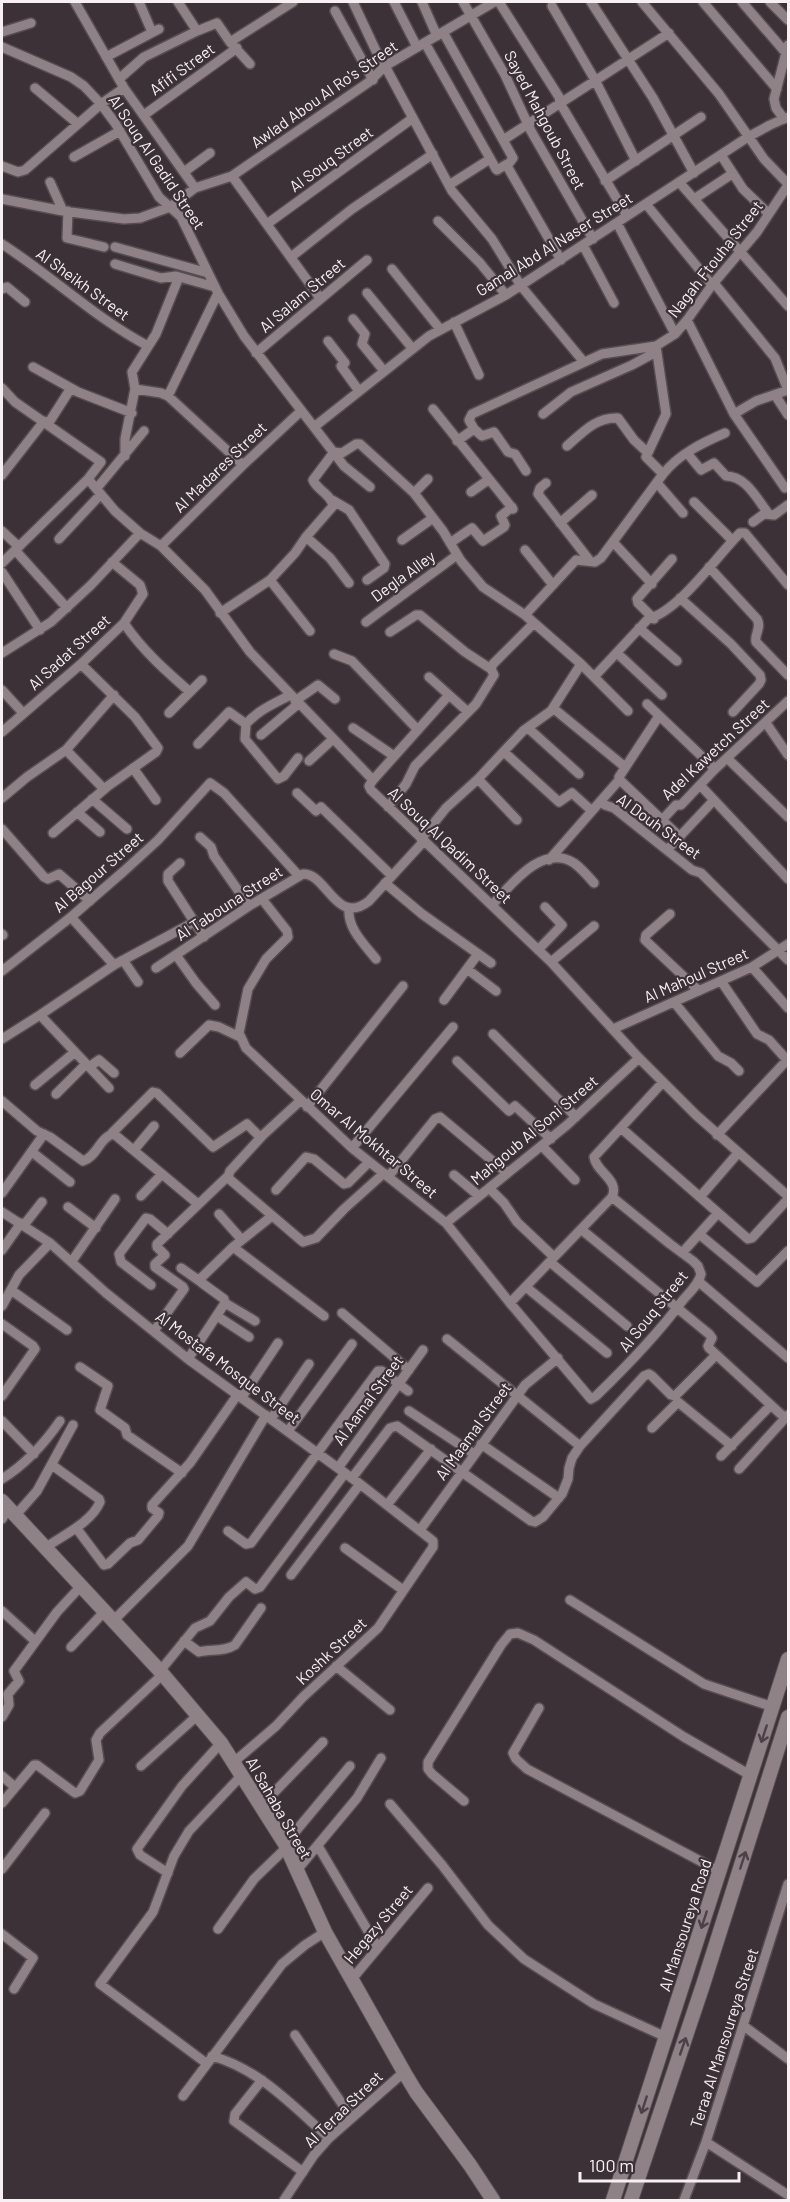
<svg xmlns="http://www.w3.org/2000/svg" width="790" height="2202" viewBox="0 0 790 2202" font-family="Barlow,sans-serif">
<rect width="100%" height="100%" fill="#3b3136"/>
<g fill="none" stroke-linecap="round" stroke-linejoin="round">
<g stroke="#554d51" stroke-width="12">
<path id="street" d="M75 2 124 88 195 188
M139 2 152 32
M178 2 197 31 217 23 230 42 250 64
M353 2 384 68
M394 2 417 47
M422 2 437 36
M463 2 505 75 531 131 593 239
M499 2 559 97 560 103 627 216
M591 2 653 98 694 173
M642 2 719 94 764 159 788 184
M703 2 777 89
M742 2 786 53
M770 2 788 20
M552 6 595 80 636 161
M335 11 373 80
M2 32 31 23
M443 32 513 158 507 166 561 260
M230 42 293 2
M425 43 496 169 497 170 507 164
M2 47 71 77 84 86 101 104 115 123 159 197 181 217 218 293 244 336 344 466 370 487
M106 57 159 29
M385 66 452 191 492 239 521 286 583 361
M119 79 144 57 197 31
M35 88 78 124
M144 115 237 48
M784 119 776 108 774 99 788 45
M503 140 669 33
M721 155 743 189 769 214
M74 157 120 131
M2 166 18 172 25 170 101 104 124 88
M184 172 210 153
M232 176 320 298
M605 181 701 117
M50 182 63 211
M679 182 788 306
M449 185 490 159
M2 199 63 211 124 219 140 218 170 207 195 188 232 176 369 82 385 66 494 2
M694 199 732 174
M646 204 712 285
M68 211 67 238 104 247
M438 221 480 263 506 295
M617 223 675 334
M267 224 413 118
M2 244C52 276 95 318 148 346
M583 245 614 303
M115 247 208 273
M291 257 352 209 433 154
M115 264 161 278 176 276 215 287
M392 269 440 329
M714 283 775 358 788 390
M2 289 7 287 25 302
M367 293 412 348
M353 319 365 334 362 344 384 371
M687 320 734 414 785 488
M454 322 479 375
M328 341 345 363 341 366 359 391
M256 353 367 260
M33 367 78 392 132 413
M2 388 15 402 101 462 88 479 2 563
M135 389 161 393 168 396 243 465
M775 395 788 415
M168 396 218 293
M433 409 513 509
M543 414 571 392 632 365 656 352
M734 414 756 401 788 390
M48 424 71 388
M314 427 429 336 506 295 748 137 770 125 788 117
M474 429 482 436 494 432 508 452 515 454 526 471
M457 441 474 429 469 420 472 414 602 354 656 346
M567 446C583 432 596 417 618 418L634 440 647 452
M334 452 342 453 356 444H360L414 493 443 531 461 561 483 587 525 615 581 664 628 711
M687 453 701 470 714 463 726 476C746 476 757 499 768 513
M125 456V439L135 389 132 372 156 334 179 277
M663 474 646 457 666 414 656 346 675 334 687 320 712 285 757 232 788 185
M2 475 44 421
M88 479 115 511 140 533 161 546 205 590 250 652 373 780 369 786 371 790 551 962 639 1058 696 1115 788 1196
M546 483 540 488 538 494 590 561
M657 483 683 513
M97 488 144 431
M471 492 488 480
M414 493 428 479
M332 500 349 510 385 564 384 568 367 580
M694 502 732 540
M753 522 764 514 774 515 788 505
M560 523 592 495
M2 531 19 547
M306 537 330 558 349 583
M59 539 101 494
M402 540 433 518
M613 542 652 584
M450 543 472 528 483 541 504 527 505 525 501 516 512 507
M161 546 243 465 301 411
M15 550 67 608
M525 550 553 585
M709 567 757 619C762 628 754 634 756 642L788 675
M2 572 40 630
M270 580 310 631
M680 598 731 644 760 675 761 680 759 684 733 712
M220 613 270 580 295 553 306 537 333 506C332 495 317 490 313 480L334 452
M525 615 576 560 595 562 601 558 663 474C679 454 702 443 725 433
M654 619 638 603 637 599 672 559
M366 622 457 555
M124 623C142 650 166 671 190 692
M639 628 677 661
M390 632 416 615H420L465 652 491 669
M2 653 51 622 91 585 140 533
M617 653 662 695
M334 654 352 661 418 730
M429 677 468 712
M594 677 648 619C679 611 716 557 740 533H745L788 585
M2 690 23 713
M290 695C272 705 260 709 246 724L245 739 278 779 284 776 298 758
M295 701 318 685 335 699
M647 704 715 769
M553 708 625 767
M169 713 202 680
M659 716 619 777 621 781 680 837
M766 723 788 755
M353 728 394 756
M528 728 579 774
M2 732 81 664 124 623 143 594 140 585 112 562
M261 735 298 704
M198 744 229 712 246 724
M66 750 104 789
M504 752 559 802 572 793 592 811
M727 758 788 817
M309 761 333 739
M133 768 156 800
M478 779 517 820
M373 780 449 695
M700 785 788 879
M297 793 316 811 321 807 392 876
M2 798 27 777 66 750 114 695
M92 799 127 829
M600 802 605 805 614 808 692 870 701 873 788 960
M388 807 406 784 415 766 476 704 494 675 491 669 493 664 534 623
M77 812 100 832
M662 820 676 805H681L715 769 788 701
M2 829 44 877 48 879 59 874 90 901
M53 833 108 786 156 752 158 748 135 717 81 664
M200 837 211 847 214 856 249 906
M421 839 446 808 478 779 523 731 551 711 581 664
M667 850 714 800
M549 860 620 779
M180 863 168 874V881L204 937
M385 883 422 914 491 963
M262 899 287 931 288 937 266 959 248 989 239 1033 246 1048 352 1148 446 1223 510 1303 591 1399 596 1396C627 1366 657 1335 683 1300 690 1292 699 1284 701 1274L698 1266 693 1261 670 1244 612 1197
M492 905C511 885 542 843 574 863 581 868 588 876 594 883
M349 908C347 928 364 944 376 959
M670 914 646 935 645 940 699 991
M71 917 114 965
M2 934 3 935
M538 950 562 925 545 907
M176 955 196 983 215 1005
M123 960 138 982
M551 962 594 926
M752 967 788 1008
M156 968 249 906 303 874C327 873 336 927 369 901L424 841
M467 969 496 991
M2 971 71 917 124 871 158 840 210 783 224 793 298 875
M721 981 757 1034 769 1040 787 1060
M444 1000 478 954
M674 1002 718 1056 731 1063 739 1071
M40 1015 109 1088
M613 1029 752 967 788 944
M493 1034 576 1117
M2 1039 40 1015 114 965 194 922
M180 1053 209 1025 219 1027 240 1037
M457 1061 509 1111 515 1106 551 1139
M89 1067 99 1060 114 1073
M35 1085 75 1052
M56 1094 86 1064
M2 1101 37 1131 50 1137 83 1161C97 1157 100 1136 114 1134L198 1204
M307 1107 403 986
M621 1128 748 1239 752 1238 788 1199
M112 1133 153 1092 157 1093 213 1147 247 1124 259 1136 263 1135 300 1101
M717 1135 788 1059
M542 1146 575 1180
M352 1148 453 1027
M134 1150 154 1126
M32 1152 70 1182
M454 1175 479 1196
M228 1177 230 1171 263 1135
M388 1177 435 1119 440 1117 507 1173
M489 1188 504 1203 517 1222 554 1257
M276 1190 306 1157 314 1159 344 1184 348 1183 369 1162
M2 1193 44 1134
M141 1196 162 1174
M700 1197 738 1153
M68 1207 96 1228
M2 1212 50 1243 106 1293 188 1359 360 1484 433 1541V1547L378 1628 303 1697 276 1726 234 1762
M219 1214 242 1240
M446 1223 567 1125 639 1058
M24 1225 42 1202
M582 1230 709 1334 712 1338 708 1346 709 1348 785 1418
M699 1234 757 1282 788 1251
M233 1247 324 1316
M2 1250 21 1223
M682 1253 718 1213
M72 1261 115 1199
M550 1262 627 1326
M181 1268 201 1282
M698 1281 788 1358
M151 1285 121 1262 119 1254 146 1218 150 1219 168 1234
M526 1287 607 1353
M11 1290 67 1330
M225 1303 255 1321
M510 1303 612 1197C620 1180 596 1172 594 1157L663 1082
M2 1306 19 1275 50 1243
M342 1313 409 1370
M217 1316 249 1337
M2 1324 33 1346 35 1349 2 1396
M154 1331 184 1289 183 1287 155 1267V1264L165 1255 157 1247V1244L227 1177 303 1242 316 1238 344 1209 384 1173
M447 1339 580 1446
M188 1359 225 1303 224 1299 202 1283 200 1279 233 1247 272 1216
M80 1367 108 1386 100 1410 125 1428 127 1435 182 1473
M242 1397 278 1343
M409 1411 474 1454
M271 1419 309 1364
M2 1421 34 1454
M652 1428 678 1402 732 1446
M288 1431 352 1344
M481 1444 559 1498
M721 1456 771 1405
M338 1468 423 1350
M739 1469 788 1415
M352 1478 390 1428 397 1426 531 1521 535 1522 543 1517 562 1494 568 1479 569 1468 572 1458 580 1446 644 1376 649 1374 652 1376 671 1395 675 1396 716 1355
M2 1479C26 1464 44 1444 60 1421
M387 1505 431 1449
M15 1516 37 1491 73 1425
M2 1519 8 1509
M77 1529 104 1565 108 1564 130 1543 138 1540 158 1516 159 1513 152 1508V1505L190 1463 238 1394
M420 1530 525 1385 558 1358
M228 1531 246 1544 251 1543 378 1371H382L408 1391
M45 1548C63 1535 91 1523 100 1502L99 1499 52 1465
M345 1548 403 1590
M291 1575 360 1484
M570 1600 704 1684 773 1707
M2 1611 35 1641
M113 1621 188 1546 266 1415
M184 1641 199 1652C211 1649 224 1652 235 1645L261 1608
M71 1647 104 1612
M336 1666 390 1710
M160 1671 195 1628 210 1621 229 1597 246 1582 255 1589 260 1587 345 1473
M539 1708 513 1753 516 1759 527 1769 719 1871
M2 1717 9 1705 8 1694 19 1681 14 1671 57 1612 81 1586
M141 1766 198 1715
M2 1776 15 1787
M464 1801 432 1774 428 1769V1762L501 1645 510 1634 518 1633 534 1640 684 1737 750 1775
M2 1803 34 1765H37L75 1793 80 1791 99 1760 96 1740 100 1733 163 1674
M390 1804 442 1865 488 1925 524 1959 594 2004 666 2037
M261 1806 323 1742
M285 1844 350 1766
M318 1846 378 1948
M2 1869 45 1813
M297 1870 357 1798 381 1758
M168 1873 140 1855 137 1849 182 1786 221 1743
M218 1929 254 1879 287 1847
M2 1934 33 1958 14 1989
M352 1979 428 1888
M744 2026 788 2059
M295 2035 351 2117
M212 2056C259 2069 293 2106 329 2138
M206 2063 100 1984 153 1912 174 1856 189 1831 242 1775
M262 2080 235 2114 234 2121 303 2172
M183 2096 282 1964 305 1945 325 1932
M706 2142 788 2195
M284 2200 314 2155 329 2138 404 2072
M684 2200 706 2142 788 1884"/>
</g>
<g stroke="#554d51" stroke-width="16">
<path id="secondary" d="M2 1501 160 1671 221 1743 285 1844 325 1932 404 2072 416 2092 470 2165 493 2200
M613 2200 788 1659
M631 2200 703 1985 788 1717"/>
</g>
<use href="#street" stroke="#8e8287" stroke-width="9"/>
<use href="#secondary" stroke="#8e8287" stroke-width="14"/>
</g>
<defs><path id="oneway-shaft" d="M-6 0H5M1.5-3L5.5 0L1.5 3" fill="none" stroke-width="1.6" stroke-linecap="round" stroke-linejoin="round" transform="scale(1.5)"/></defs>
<g stroke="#4c4146">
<use href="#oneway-shaft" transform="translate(764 1734) rotate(108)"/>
<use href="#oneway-shaft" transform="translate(743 1860) rotate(-72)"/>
<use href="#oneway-shaft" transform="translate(704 1920) rotate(108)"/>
<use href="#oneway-shaft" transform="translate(683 2046) rotate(-71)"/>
<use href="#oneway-shaft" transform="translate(644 2105) rotate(108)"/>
</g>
<g text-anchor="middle" stroke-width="4.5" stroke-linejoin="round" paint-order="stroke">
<g font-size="16" fill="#f7f0f3" stroke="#3b3136">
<text transform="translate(182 69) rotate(-36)" y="6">Afifi Street</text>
<text transform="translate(324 94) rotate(-35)" y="6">Awlad Abou Al Ro's Street</text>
<text transform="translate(545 120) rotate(62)" y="6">Sayed Mahgoub Street</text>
<text transform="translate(331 159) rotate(-36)" y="6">Al Souq Street</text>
<text transform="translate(157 162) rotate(56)" y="6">Al Souq Al Gadid Street</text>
<text transform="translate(554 244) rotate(-32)" y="6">Gamal Abd Al Naser Street</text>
<text transform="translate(715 259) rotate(-52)" y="6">Nagah Ftouha Street</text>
<text transform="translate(83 284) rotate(36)" y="6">Al Sheikh Street</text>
<text transform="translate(302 295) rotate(-40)" y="6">Al Salam Street</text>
<text transform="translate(220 467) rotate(-44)" y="6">Al Madares Street</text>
<text transform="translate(403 576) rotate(-36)" y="6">Degla Alley</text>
<text transform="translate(69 652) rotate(-42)" y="6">Al Sadat Street</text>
<text transform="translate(715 749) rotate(-43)" y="6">Adel Kawetch Street</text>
<text transform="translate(659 826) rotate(36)" y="6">Al Douh Street</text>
<text transform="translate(450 845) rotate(43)" y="6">Al Souq Al Qadim Street</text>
<text transform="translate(98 872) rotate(-41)" y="6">Al Bagour Street</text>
<text transform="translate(229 903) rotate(-33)" y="6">Al Tabouna Street</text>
<text transform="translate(696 975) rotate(-24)" y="6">Al Mahoul Street</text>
<text transform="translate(534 1130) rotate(-40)" y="6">Mahgoub Al Soni Street</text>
<text transform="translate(374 1143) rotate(40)" y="6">Omar Al Mokhtar Street</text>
<text transform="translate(653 1311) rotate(-51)" y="6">Al Souq Street</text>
<text transform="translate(228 1367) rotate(37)" y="6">Al Mostafa Mosque Street</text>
<text transform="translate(368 1400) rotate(-54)" y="6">Al Aamal Street</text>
<text transform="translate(473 1431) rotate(-54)" y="6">Al Maamal Street</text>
<text transform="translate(331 1651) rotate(-43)" y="6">Koshk Street</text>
<text transform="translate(279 1808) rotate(60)" y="6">Al Sahaba Street</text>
<text transform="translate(378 1924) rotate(-50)" y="6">Hegazy Street</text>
<text transform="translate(685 1925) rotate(-72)" y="6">Al Mansoureya Road</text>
<text transform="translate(724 2038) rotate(-72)" y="6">Teraa Al Mansoureya Street</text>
<text transform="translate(343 2109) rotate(-44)" y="6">Al Teraa Street</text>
</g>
</g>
<rect width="790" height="2202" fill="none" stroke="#f7f0f3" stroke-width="6"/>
<path d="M580 2172v9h159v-9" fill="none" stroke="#f7f0f3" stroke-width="3"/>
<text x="589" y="2172" font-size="18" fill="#f7f0f3" stroke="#3b3136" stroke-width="4.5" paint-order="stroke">100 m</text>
</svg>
